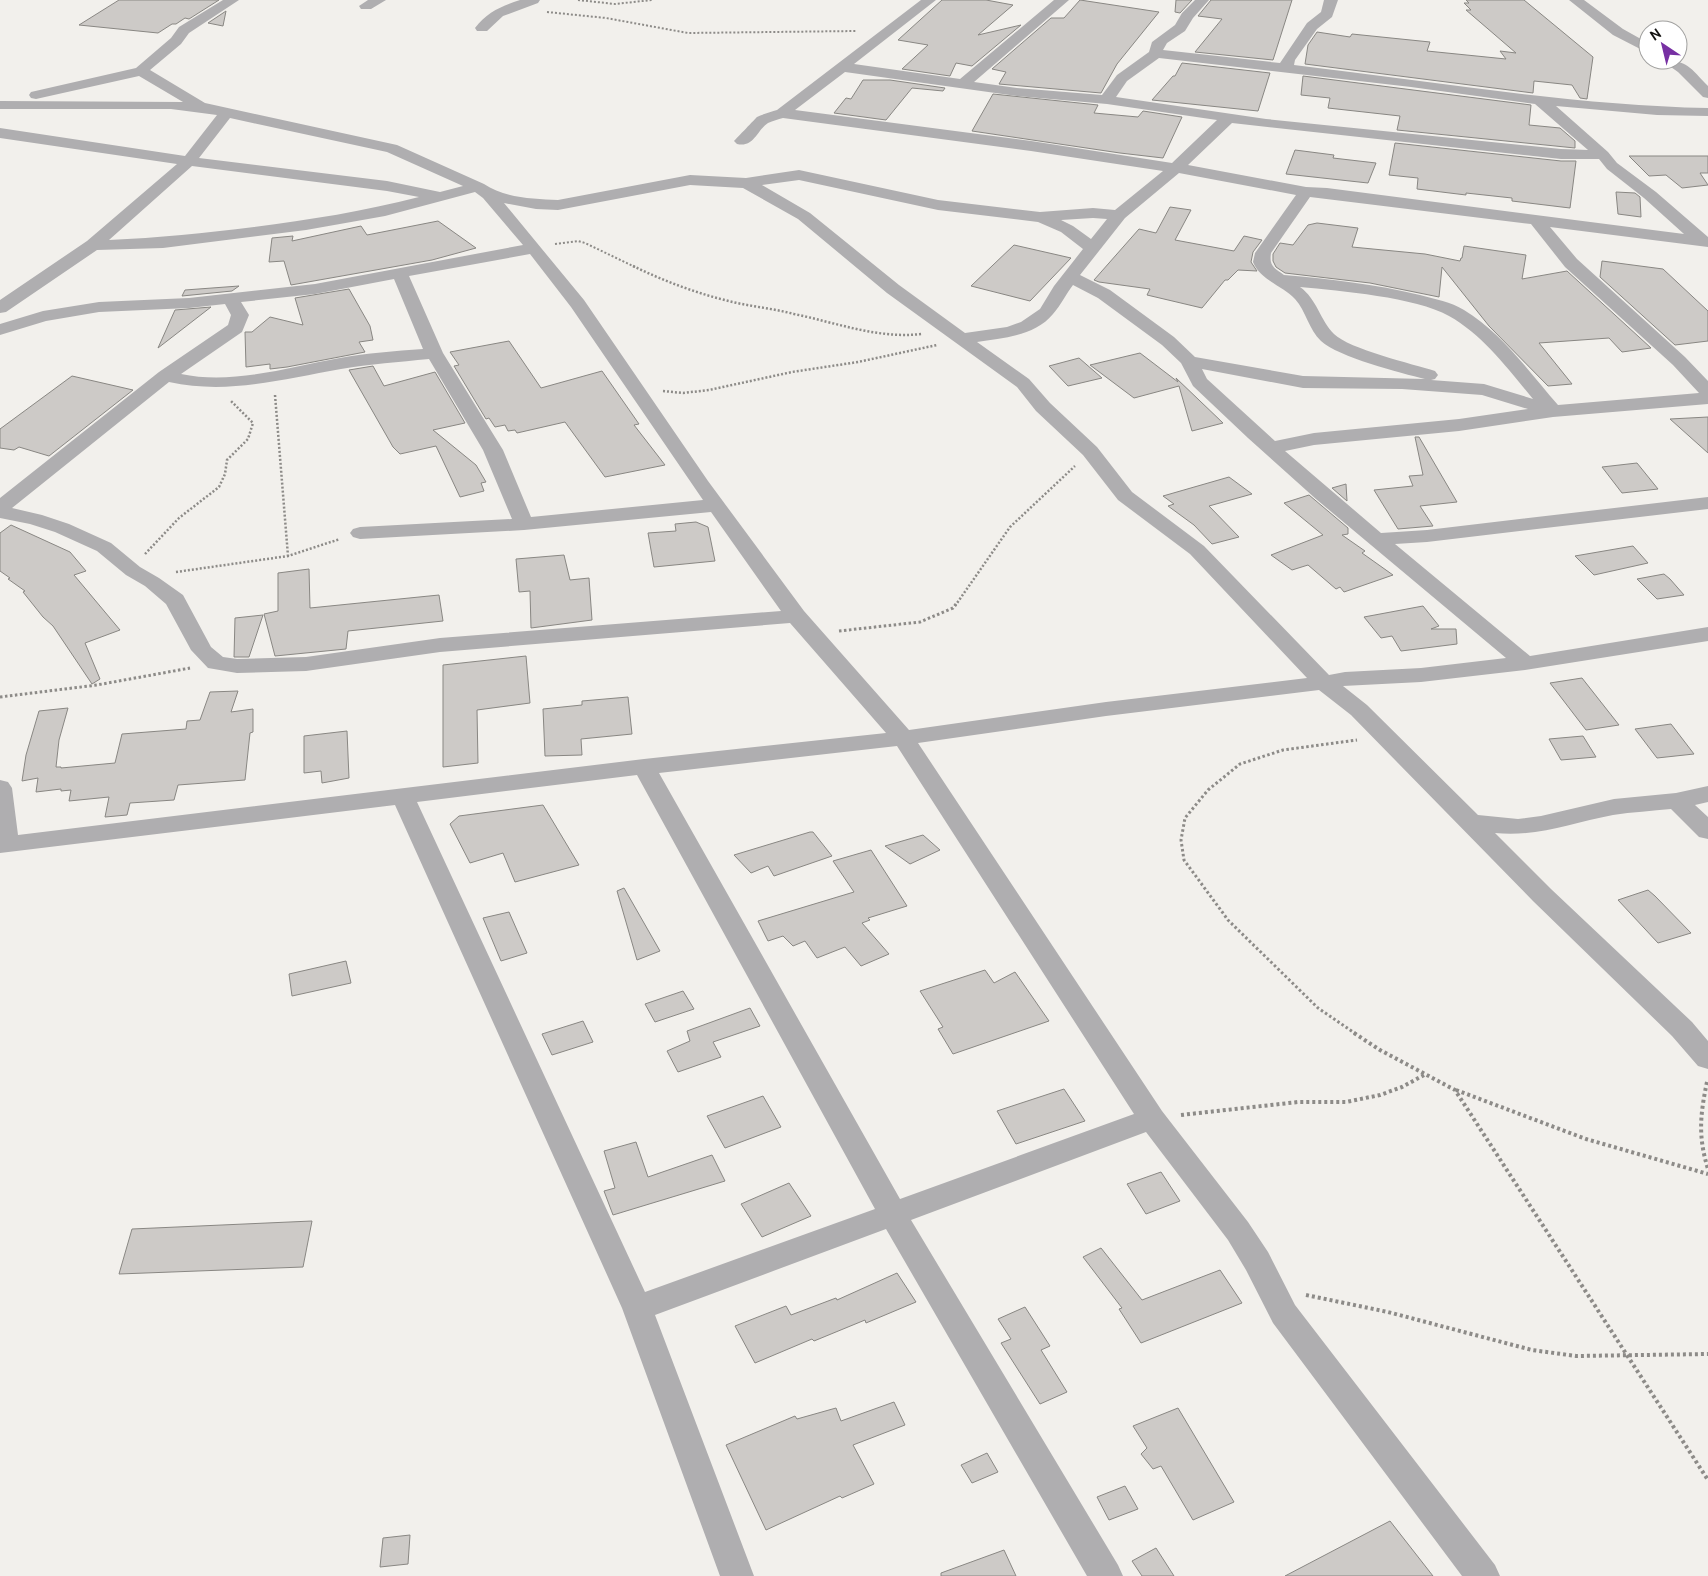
<svg xmlns="http://www.w3.org/2000/svg" width="1708" height="1576" viewBox="0 0 1708 1576" font-family="Cabin,sans-serif">
<rect width="100%" height="100%" fill="#f2f0ec"/>
<path fill="#cdcac7" stroke="#898783" d="M119 0H219L189 19 185 18 176 24H172L158 33 79 25Z
M942 0H986L1013 5 978 35 1021 25 972 66 956 63 950 76 902 69 928 45 898 40Z
M1080 0 1159 12 1117 64 1101 93 999 84 1006 72 992 69 1051 18H1064Z
M1176 0H1192L1180 13 1175 12Z
M1211 0H1292L1273 60 1195 52 1222 19 1198 16Z
M1466 0H1524L1593 57 1587 99 1580 98 1572 85 1534 81 1533 93 1305 64 1308 45 1317 32 1350 37 1352 34 1430 42 1427 51 1506 59 1500 51 1516 53 1466 10H1471L1464 3H1469Z
M226 11 223 26 208 23Z
M1182 63 1270 73 1258 111 1152 100 1173 76H1175Z
M1303 76 1531 105 1529 125 1560 128 1575 141V148L1397 130 1400 116 1328 108 1330 98 1301 95Z
M863 80H890L945 88 943 91 912 88 886 120 834 113 846 98 851 99Z
M993 94 1098 105 1094 113 1138 117 1143 111 1182 117 1163 158 1120 153 972 131Z
M1395 143 1561 161H1576L1570 208 1512 201V198L1466 193V195L1417 189 1418 178 1389 175Z
M1295 150 1334 155 1333 158 1376 163 1368 183 1286 174Z
M1629 156H1708V173H1700L1708 185 1682 188 1666 175 1649 176Z
M1616 192 1635 193 1640 197 1641 217 1618 214Z
M1170 207 1191 210 1175 240 1234 251 1244 236 1262 240 1253 252 1251 262 1257 271 1238 270 1228 280H1225L1202 308 1147 295 1150 289 1099 282 1094 280 1139 229 1156 233Z
M438 221 476 248 432 260 291 285 284 261 269 262 272 238 293 236 292 241 361 226 367 235Z
M1317 223 1358 228 1352 247 1425 254 1460 261 1461 258H1462L1464 246 1526 255 1522 279 1567 271 1651 348 1622 352 1609 338 1539 343 1572 384 1548 386 1489 326 1442 267 1439 297 1370 283 1285 273 1276 267 1273 261V254L1280 243 1293 245 1308 225Z
M1014 245 1071 258 1030 301 971 286Z
M1602 261 1663 269 1708 311V341L1675 345 1600 277Z
M239 286 232 291 182 296 185 290Z
M349 289 370 326 373 340 359 342 365 352 287 367 270 369V364L246 367 245 332H252L270 317 303 325 295 298Z
M211 307 158 348 175 310Z
M509 341 541 388 602 371 639 424 634 425 665 465 605 477 565 422 517 433 515 430 508 431 505 425 495 427 489 418 486 419 454 366 459 365 450 352Z
M1140 353 1178 382 1176 378 1223 423 1192 431 1179 386 1134 398 1090 365Z
M1079 358 1102 378 1068 386 1049 366Z
M373 366 384 386 435 372 465 423 433 430 476 465 486 482 481 483 484 491 460 497 436 446 400 454 393 447 349 370Z
M72 376 133 390 49 456 19 447 14 450 0 448V429Z
M1708 417V453L1670 419Z
M1415 437H1419L1457 502 1420 506 1433 526 1398 529 1374 490 1413 486 1409 476 1423 475Z
M1637 463 1658 489 1622 493 1602 467Z
M1229 477 1252 494 1209 506 1239 537 1212 544 1194 525 1168 506 1174 504 1163 496Z
M1346 484 1347 501 1332 488Z
M1309 495 1348 528V534L1342 535 1365 551 1362 553 1393 575 1344 592 1340 587 1336 589 1308 565 1292 570 1271 555 1323 535 1284 503Z
M696 522 708 527 715 561 654 567 648 533 676 531 675 524Z
M11 525 70 552 86 571 74 575 120 630 85 643 100 679 92 684 53 626 43 617 23 592 25 591 8 579 10 578 0 571V533Z
M1633 546 1648 563 1594 575 1575 556Z
M564 555 570 580 589 578 592 620 531 628 530 591 519 592 516 559Z
M309 569 310 608 439 595 443 621 348 631 346 649 275 656 264 614 278 611V573Z
M1664 574 1670 579 1684 595 1657 599 1637 579Z
M1423 606 1439 626 1431 629H1456L1457 644 1401 651 1392 636 1381 638 1364 617Z
M263 615 249 657H234L235 618Z
M526 656 530 703 477 710 478 763 443 767V665Z
M1582 678 1619 725 1586 730 1550 683Z
M238 691 231 712 253 709V732L250 733 245 780 178 785 174 800 130 803 127 815 105 817 109 797 69 801 71 790 61 791V789L36 792 38 778 22 781 26 755 39 711 68 708 59 740 56 767H61V768L115 763 122 734 186 729 187 721 200 720 210 692Z
M628 697 632 734 581 739 582 755 545 756 543 709 582 705V701Z
M1671 724 1694 754 1657 758 1635 729Z
M347 731 349 778 322 783 321 771 304 773V736Z
M1583 736 1596 757 1561 760 1549 739Z
M543 805 579 865 515 882 503 853 470 863 450 824 459 816Z
M810 832H813L832 856 774 876 768 866 751 873 734 855Z
M923 835 940 850 910 864 885 846Z
M871 850 907 906 868 918 870 920 862 923 889 954 861 966 845 947 817 958 805 941 793 946 783 936 768 941 758 921 854 892 833 861Z
M624 888 660 951 637 960 617 891Z
M1648 890 1655 896 1691 933 1658 943 1618 900Z
M509 912 527 953 501 961 483 918Z
M346 961 351 983 292 996 289 974Z
M985 970 994 983 1015 972 1049 1021 953 1054 938 1029 943 1027 920 991Z
M683 991 694 1009 655 1022 645 1004Z
M750 1008 760 1026 713 1042 721 1057 678 1072 667 1051 690 1041 687 1031Z
M583 1021 593 1042 552 1055 542 1034Z
M1064 1089 1085 1121 1016 1144 997 1111Z
M763 1096 781 1127 725 1148 707 1116Z
M636 1142 648 1177 712 1155 725 1181 613 1215 604 1191 615 1188 604 1151Z
M1161 1172 1180 1201 1146 1214 1127 1184Z
M789 1183 811 1216 762 1237 741 1204Z
M312 1221 303 1267 119 1274 132 1229Z
M1101 1248 1142 1300 1220 1270 1242 1303 1141 1343 1119 1309 1122 1308 1083 1257Z
M897 1273 916 1302 866 1323 865 1320 814 1341 812 1339 755 1363 735 1326 786 1306 791 1315 836 1298 837 1300Z
M1025 1307 1050 1346 1041 1350 1067 1392 1040 1404 1001 1343 1011 1339 998 1319Z
M894 1402 905 1425 853 1445 874 1484 842 1498 840 1496 766 1530 726 1445 795 1416 797 1419 836 1408 841 1421Z
M1178 1408 1234 1502 1193 1520 1161 1466 1153 1469 1141 1454 1147 1448 1133 1426Z
M987 1453 998 1472 972 1483 961 1465Z
M1125 1486 1138 1509 1109 1520 1097 1497Z
M1390 1521 1433 1576H1285Z
M410 1535 408 1564 380 1567 383 1538Z
M1156 1548 1174 1576H1142L1132 1561Z
M1004 1550 1016 1576H941V1573Z"/>
<g fill="none" stroke-linecap="round" stroke-linejoin="round">
<path stroke="#8d8b88" stroke-width="2" stroke-dasharray="2 2" stroke-linecap="butt" d="M578 0 615 4 652 0
M547 12 606 18 688 33 856 31
M555 244 578 241 585 243 635 267"/>
<path stroke="#8d8b88" stroke-width="2.5" stroke-dasharray="2 2" stroke-linecap="butt" d="M633 266C666 282 701 295 737 303 756 307 775 309 794 314 838 323 877 339 922 334
M663 391 683 393 709 390 792 372 858 362 937 345
M275 395 288 556
M145 554 179 518 219 487 225 474 227 460 248 439 253 423 230 400
M176 572 288 556 340 539
M955 606 1010 527 1075 466"/>
<path stroke="#8d8b88" stroke-width="3" stroke-dasharray="2.5 2.5" stroke-linecap="butt" d="M839 631 920 622 953 608 956 604
M0 697 97 685 190 668
M1356 1034 1318 1008 1228 920 1184 860 1181 840 1185 818 1208 790 1240 764 1283 750 1357 740"/>
<path stroke="#8d8b88" stroke-width="4" stroke-dasharray="3 3" stroke-linecap="butt" d="M1354 1033 1380 1050 1455 1090 1708 1480
M1707 1082C1700 1115 1698 1137 1708 1169
M1456 1090 1586 1139 1708 1174
M1181 1115 1298 1102H1346L1380 1095 1402 1087 1424 1075
M1306 1295 1388 1312 1532 1350 1576 1356 1708 1354"/>
<path fill="#afaeb0" fill-rule="evenodd" d="M223 0H239L189 33 181 44 150 70 205 103 397 145 484 184C504 198 534 199 558 200L690 175 746 178 799 170 938 200 1040 212 1093 208 1115 210 1163 171 1031 151 783 118C778 119 773 121 768 123 757 130 754 148 737 144L734 141C737 138 755 119 757 117 763 114 771 112 777 110L921 0H936L854 64 960 79 1054 0H1069L974 82 1017 88 1102 95 1117 75 1149 52 1152 42 1175 25 1182 13 1195 0H1209L1193 18 1185 31 1167 43 1163 50 1280 63 1307 23 1321 12 1324 0H1338L1332 17 1317 29 1295 60 1294 65C1432 81 1569 105 1708 108V116L1657 115 1556 106 1608 152 1617 163 1656 192 1708 237V247L1550 227 1577 259 1685 357 1708 381V404L1553 417 1459 431 1314 445 1285 451 1381 533 1427 530 1708 497V509L1427 542 1395 544 1530 656 1708 627V641L1525 670 1421 682 1343 686 1367 705 1478 815 1518 819 1541 816 1614 799 1676 793 1708 786V802L1695 805 1708 817V839L1699 837 1671 809C1652 811 1632 812 1613 815 1571 823 1539 837 1495 833L1551 889 1692 1022 1708 1041V1069L1698 1066 1672 1036 1533 901 1351 715 1319 690 1106 716 918 743 1162 1111 1248 1222 1268 1252 1295 1305 1495 1565 1500 1576H1462L1273 1323 1246 1270 1228 1240 1146 1132 911 1220 1118 1565 1123 1576H1087L886 1229 655 1315 754 1576H720L622 1308 395 805 0 853V780L8 782 12 788 18 835 644 759 886 733 790 623 440 652 306 671 237 673 208 668 191 650 166 604 145 586 126 575 97 551 55 532 30 524 0 518V498L159 372 228 325 231 315 225 304 189 308 99 312 46 321 0 335V324L43 311 99 302 189 298 315 284 523 245 483 198 475 192 385 216 306 230 163 248 97 250 6 312 0 313V300L87 241 177 164 0 138V128L185 156 217 115 171 109H0V101L183 102 139 76 36 99 31 98 29 95 31 92 136 68 171 38 179 27ZM1159 58 1411 87 1535 104 1588 150 1561 149 1266 119 1116 97 1127 81ZM845 72 1017 96 1107 104 1217 120 1172 163 1031 141 795 110ZM230 118 387 152 463 186 440 192 387 181 199 158ZM1232 123 1561 159H1599L1607 169 1644 198 1684 234 1327 188 1306 187 1188 165ZM192 166 387 191 419 197C365 211 309 220 254 227 205 233 158 238 109 240ZM1179 173 1296 195 1255 253 1253 262C1261 281 1282 285 1295 299 1306 311 1309 330 1321 341 1338 357 1401 373 1425 379L1303 376 1195 357 1174 337 1110 290 1080 275 1125 218ZM799 180 938 210 1038 222 1061 232 1083 249 1054 286 1040 309 1021 322 1007 327 965 333 899 285 810 213 762 185ZM690 185 743 188 798 219 887 293 1017 387 1036 411 1083 455 1118 500 1190 554 1307 678 1106 702 909 730 804 611 708 481 584 300 504 203 536 209 558 210ZM1310 197 1531 224 1565 267 1673 365 1699 393 1558 405C1529 372 1502 333 1464 310 1451 302 1435 299 1420 295 1375 284 1330 279 1284 275 1274 268 1269 266 1271 253ZM1093 218 1107 219 1091 239 1073 226 1061 220ZM530 254 571 307 703 500 531 517 503 450 443 353 409 276ZM394 279 423 349C395 351 367 353 340 358 289 367 233 385 181 374L242 332 249 315 241 302 315 294ZM1073 285 1098 298 1162 345 1181 363 1193 386 1248 438 1316 499 1506 658 1421 668 1345 672 1329 675 1204 546 1132 492 1097 447 1050 403 1029 379 977 342C1003 338 1035 336 1053 314 1061 305 1066 294 1073 285ZM1300 287C1341 291 1415 297 1449 316 1483 335 1508 369 1533 399L1484 384 1431 380 1435 379 1438 375 1435 371C1413 364 1349 349 1334 334 1320 320 1317 299 1300 287ZM429 359 483 450 512 519 360 527 353 529 350 533 353 537 360 539 524 530 711 512 781 611 440 638 306 657 237 659 223 657 211 647 183 595 159 578 140 567 111 543 69 524 42 515 12 508 169 382C228 395 283 379 341 369 370 364 399 362 429 359ZM1202 369 1303 388 1402 389 1482 395 1528 409 1459 419 1314 433 1275 441 1207 379ZM897 746 1134 1114 900 1199 659 773ZM637 775 875 1209 645 1292 417 802Z
M368 0H386L371 9H361L359 6Z
M520 0H540L538 3 503 16 487 31H477L475 28C487 12 502 6 520 0Z
M1569 0H1584L1623 29 1648 43V53L1613 35Z
M1661 60C1688 60 1690 68 1708 86V98L1703 97 1678 72Z"/>
</g>
<g transform="translate(1663 45) rotate(325)"><circle r="24" fill="#ffffff" stroke="#a0a09f"/>
<path d="M0-4L9 19L0 12L-9 19Z" fill="#7730a3"/>
<text y="-8" font-size="14" font-weight="bold" text-anchor="middle" fill="#121110">N</text>
</g>
</svg>
